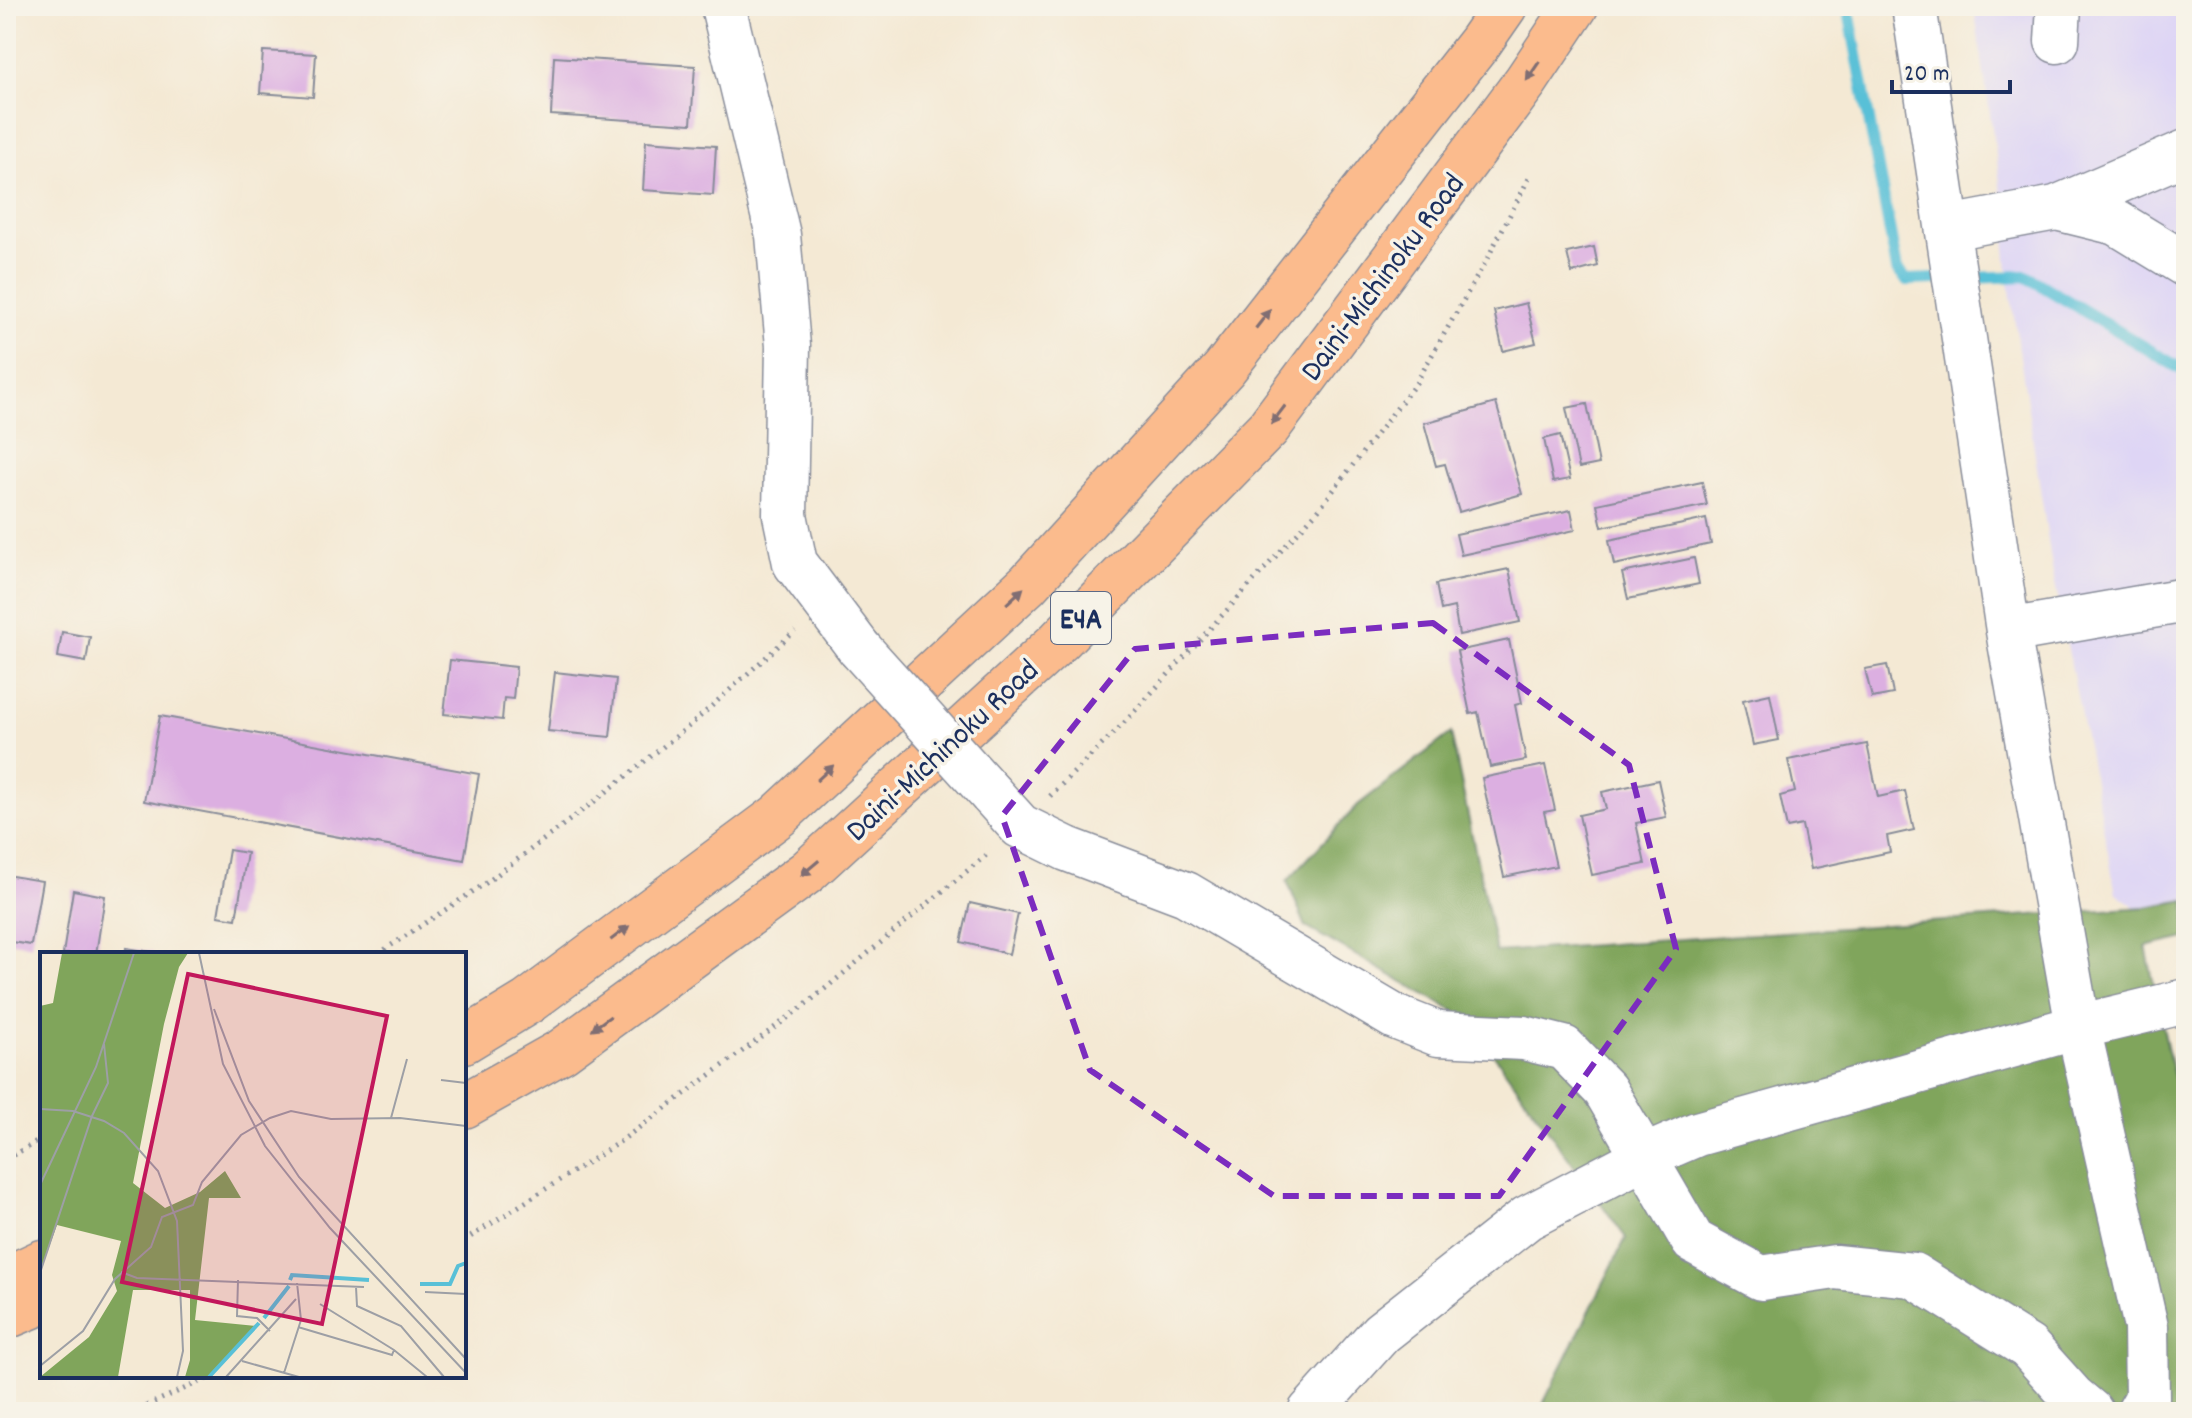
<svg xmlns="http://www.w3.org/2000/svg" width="2192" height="1418" viewBox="0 0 2192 1418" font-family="Dekko,sans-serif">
<rect width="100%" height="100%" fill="#f7f3e8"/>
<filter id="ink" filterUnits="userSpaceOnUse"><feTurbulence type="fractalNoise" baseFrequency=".0125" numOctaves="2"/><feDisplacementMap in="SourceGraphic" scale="16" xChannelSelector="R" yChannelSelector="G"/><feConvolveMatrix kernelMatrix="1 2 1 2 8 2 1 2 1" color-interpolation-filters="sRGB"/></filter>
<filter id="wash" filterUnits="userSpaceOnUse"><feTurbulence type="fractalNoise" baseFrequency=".006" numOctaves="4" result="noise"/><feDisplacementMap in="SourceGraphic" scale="32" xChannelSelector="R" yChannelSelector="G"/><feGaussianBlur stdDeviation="1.8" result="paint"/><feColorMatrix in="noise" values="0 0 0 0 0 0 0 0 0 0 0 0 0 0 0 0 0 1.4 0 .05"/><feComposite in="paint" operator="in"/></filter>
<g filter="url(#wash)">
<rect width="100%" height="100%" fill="#f4e9d4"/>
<path fill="#ded5f5" d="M1974 6H2186V928L2169 931 2116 893 2053 573 2010 290 1999 175Z"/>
<path fill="#80a55b" stroke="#4e6a5c" stroke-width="2" d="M1451 733 1496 952 2146 907 2186 900V938L2146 947 2186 1135V1412H1539L1626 1238 1468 1019 1306 927 1287 881 1358 805Z"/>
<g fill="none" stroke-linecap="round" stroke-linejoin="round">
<path stroke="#59c0d7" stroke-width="12" d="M1848 6 1897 270 1907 280 2026 276 2186 372"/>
</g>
<g id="blocks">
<path fill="#dcafe1" d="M576 6H641V8L577 15Z
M263 51 316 54 313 97 260 93Z
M554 57 695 66 691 124 551 115Z
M646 141 716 146 713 195 643 190Z
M1594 247 1598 266 1572 273 1567 253Z
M1526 303 1536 343 1503 351 1494 311Z
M1496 403 1522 494 1459 512 1445 464 1436 466 1424 423Z
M1587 404 1599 464 1579 468 1566 408Z
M1560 435 1570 479 1553 482 1544 439Z
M1702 482 1707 505 1602 527 1597 504Z
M1571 510 1575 530 1461 555 1456 534Z
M1706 519 1711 544 1614 565 1609 540Z
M1694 558 1699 584 1628 599 1622 573Z
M1509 569 1520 622 1459 635 1454 607 1441 610 1436 584Z
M62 632 90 637 86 662 58 657Z
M1509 640 1522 703 1515 705 1526 760 1490 767 1478 712 1470 714 1457 651Z
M450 660 516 667 513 699 504 698 502 720 444 714Z
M1887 665 1893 694 1872 698 1865 669Z
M555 672 616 679 610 737 548 731Z
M1770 694 1779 740 1753 745 1743 700Z
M160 716 479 774 464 860 144 801Z
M1867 744 1878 797 1905 791 1914 830 1887 836 1890 852 1811 869 1802 825 1787 828 1780 796 1795 792 1788 760Z
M1545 765 1555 810 1544 812 1556 866 1504 877 1482 778Z
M1658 780 1666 817 1636 823 1645 864 1592 875 1579 815 1606 809 1602 792Z
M229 850 247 853 236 919 218 916Z
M6 875 42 881 31 945 6 941Z
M73 890 105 896 96 954H63Z
M970 903 1018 914 1009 954 961 942Z
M126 948 153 952V954H125Z"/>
</g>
</g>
<g filter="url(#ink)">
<use href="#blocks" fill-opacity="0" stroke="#888c99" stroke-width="2"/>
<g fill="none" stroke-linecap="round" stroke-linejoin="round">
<g stroke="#888c99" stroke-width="47">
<path id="minor" d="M723 6 778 235 788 346 785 515 795 563 859 648
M1914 6 2008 631 2078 1027 2146 1327 2147 1398 2139 1412
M2057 41 2059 6
M2056 208 2117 223 2186 265
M1949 228 2056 208 2186 152
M2008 631 2186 600
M991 794 1020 826 1067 849 1186 894 1395 1017 1438 1034 1524 1038 1564 1048 1605 1090 1693 1241 1761 1278 1835 1267 1913 1275 2028 1347 2073 1397 2091 1412
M1310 1412 1381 1333 1527 1218 1644 1157 1697 1134 2078 1027 2186 1001"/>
</g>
<g stroke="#888c99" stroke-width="47">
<path id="highway" d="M464 1041 528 1002 778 816 1028 584 1224 369 1480 42 1505 6
M464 1106 562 1051 807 872 1059 641 1268 428 1526 81 1576 6
M6 1279 42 1262
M6 1317 42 1302"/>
</g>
<path stroke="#888c99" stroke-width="5" stroke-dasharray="2 6" stroke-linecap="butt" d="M1050 796 1124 723 1319 509 1416 383 1486 261 1530 176
M378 954 486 883 595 801 694 722 795 631
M6 1159 42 1139
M464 1241 621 1141 809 1002 990 852
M132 1412 213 1376"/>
<use href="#minor" stroke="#fff" stroke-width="44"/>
<use href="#highway" stroke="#fbbb8d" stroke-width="44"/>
<g stroke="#888c99" stroke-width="47" stroke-linecap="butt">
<path id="minor-bridge" d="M859 648 991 794"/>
</g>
<use href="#minor-bridge" stroke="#fff" stroke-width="44"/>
</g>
<defs><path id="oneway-solid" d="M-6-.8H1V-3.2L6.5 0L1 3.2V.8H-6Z" transform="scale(2)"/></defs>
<g fill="#806e73">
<use href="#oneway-solid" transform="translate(1533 71) rotate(124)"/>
<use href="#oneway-solid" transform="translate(1263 319) rotate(-52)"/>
<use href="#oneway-solid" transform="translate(1278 415) rotate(127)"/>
<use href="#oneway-solid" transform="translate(1015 596) rotate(-43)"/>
<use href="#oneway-solid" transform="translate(825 773) rotate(-43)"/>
<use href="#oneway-solid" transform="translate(810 868) rotate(140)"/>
<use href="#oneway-solid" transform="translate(620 933) rotate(-37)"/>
<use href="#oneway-solid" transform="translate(601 1023) rotate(144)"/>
</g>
</g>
<path fill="none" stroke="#7b2cbf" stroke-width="6" stroke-dasharray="16 10" stroke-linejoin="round" d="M1433 623 1629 765 1676 949 1499 1196H1274L1090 1070 1002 816 1135 649Z"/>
<g text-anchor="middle" stroke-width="7" stroke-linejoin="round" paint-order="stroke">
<rect fill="#f7f3e8" stroke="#5d6a87" stroke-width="2" x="1051" y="592" width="60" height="52" rx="6"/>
<g font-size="30" font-weight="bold" fill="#1b2f5e">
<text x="1081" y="628">E4A</text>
</g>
<g font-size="32" fill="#1b2f5e" stroke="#f7f3e8">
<text transform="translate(1381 276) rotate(-53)" y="11">Daini-Michinoku Road</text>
<text transform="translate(941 749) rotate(-43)" y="11">Daini-Michinoku Road</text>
</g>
</g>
<g transform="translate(40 952)">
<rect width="426" height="426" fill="#f4e9d4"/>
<path d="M22 1H148L139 15 124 72 93 231 125 256 160 240 185 219 201 246H169L155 368 216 374 167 425H145L150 408V338H93L78 425H0L49 385 77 339 72 323 81 289 17 273 0 320V54L13 51Z" fill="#80a55b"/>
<path fill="none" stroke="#59c0d7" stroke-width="4" d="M250 328 252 323 329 328M380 332H410L418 314 426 311M224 366 249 334M169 425 219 371"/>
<path fill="none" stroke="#9d9fa5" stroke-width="2" d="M159 1 183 112 225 194 290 276 426 421M174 57 209 149 259 225 426 407M401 128 426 131M0 157 33 159 64 169 84 181 118 219 137 269 143 399 137 425M351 166 367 107M0 233 56 115 94 1M81 320 97 326 324 335M0 321 52 164 68 131 64 92M198 328 197 364 217 366 230 379M316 335 317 354 361 374 404 425M385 340 426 342M280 352 354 398 387 425M258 375 352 403 354 398M202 409 259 425M0 414 43 379 75 327 111 295 122 265 153 253 162 230 201 183 230 166 251 159 291 167 360 166 426 174M244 421 261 368 257 331M186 425 256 347"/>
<path fill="#c2185b" fill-opacity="0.15" stroke="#c2185b" stroke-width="4" d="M148 22 347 64 282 372 82 330Z"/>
<rect width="426" height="426" fill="none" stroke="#1b2f5e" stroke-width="4"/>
</g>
<rect width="2192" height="1418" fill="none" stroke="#f7f3e8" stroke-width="32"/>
<path d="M1892 80v12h118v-12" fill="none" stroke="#1b2f5e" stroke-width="4"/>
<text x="1904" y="80" font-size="24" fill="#1b2f5e" stroke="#f7f3e8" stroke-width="6" paint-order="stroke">20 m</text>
</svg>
